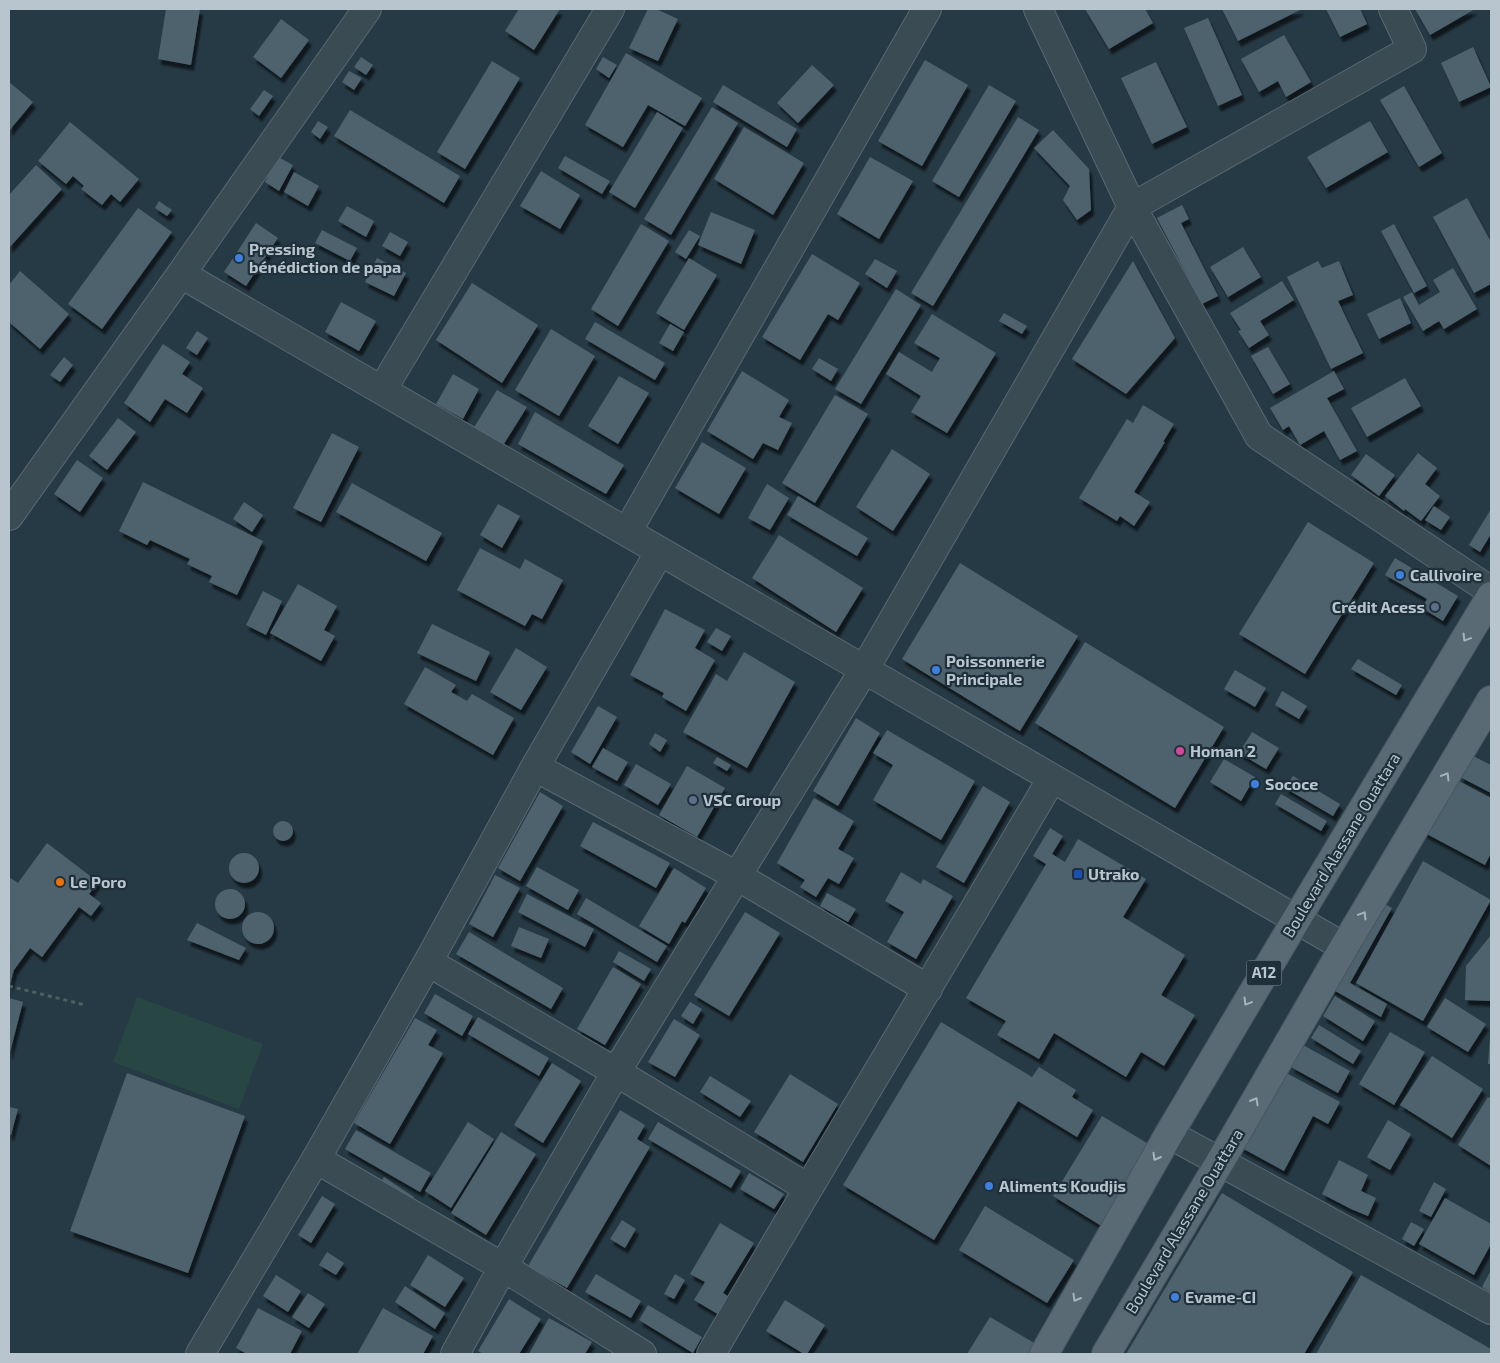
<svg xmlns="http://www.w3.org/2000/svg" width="1500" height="1363" viewBox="0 0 1500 1363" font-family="'Exo 2',sans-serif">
<defs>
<filter id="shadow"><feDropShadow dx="3" dy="5.5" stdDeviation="1" flood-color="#0009"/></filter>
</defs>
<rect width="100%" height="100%" fill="#263a45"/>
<path fill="#284644" d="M137 997 263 1044 239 1109 113 1062Z"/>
<path fill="#4d626d" filter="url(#shadow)" d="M166 9H200L191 65 158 59Z
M519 9H560L534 50 505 31Z
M648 9H656L678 19 658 61 629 48Z
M1085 9H1145L1153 23 1109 49Z
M1222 9H1302L1238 41Z
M1326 9H1360L1367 24 1340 37Z
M1415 9H1475L1430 35Z
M1208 18 1242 95 1218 106 1184 28Z
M281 19 309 40 281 78 253 57Z
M1284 35 1311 82 1286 97 1278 81 1259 92 1241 59Z
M1473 47 1491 87 1459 102 1441 63Z
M626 53 702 98 685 126 648 105 623 147 585 125Z
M361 57 373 65 366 75 354 67Z
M603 57 617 65 609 78 596 69Z
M925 60 968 85 922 166 878 141Z
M492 61 520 78 465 169 437 152Z
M1156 62 1187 127 1152 144 1121 78Z
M812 65 834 85 798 123 777 103Z
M349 71 362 78 354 90 342 82Z
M9 82 33 102 9 131Z
M723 85 797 129 787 147 713 102Z
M989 85 1016 101 959 197 932 181Z
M1404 86 1442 153 1419 167 1380 100Z
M264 90 273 96 259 116 250 109Z
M712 107 738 123 671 235 644 219Z
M350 110 460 176 444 203 334 136Z
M657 112 683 128 635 208 609 192Z
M1018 117 1039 130 933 306 911 293Z
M318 121 328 127 320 139 311 132Z
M1370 121 1388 152 1326 188 1307 157Z
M70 122 139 179 120 202 111 194 102 205 81 189 84 186 73 176 66 184 38 161Z
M744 127 804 163 773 215 714 179Z
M1053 130 1089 169 1091 210 1077 220 1063 200 1070 186 1034 148Z
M565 156 610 181 602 194 558 168Z
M278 157 293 165 279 191 265 182Z
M870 157 913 181 879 239 837 214Z
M36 165 62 189 9 248V195Z
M541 171 580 195 560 229 520 206Z
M294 172 319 186 308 206 284 192Z
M1467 198 1491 242V284L1474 293 1433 217Z
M159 201 172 210 167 216 155 208Z
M1182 205 1189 219 1181 223 1218 296 1202 304 1157 218Z
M347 206 374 221 366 237 338 221Z
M138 208 172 232 102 329 68 304Z
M711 212 755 230 741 264 698 245Z
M256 223 278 238 246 286 224 272Z
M641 224 669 241 618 326 591 309Z
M1394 224 1427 286 1414 293 1381 231Z
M322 230 357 248 350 261 315 243Z
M689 230 700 236 686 259 675 252Z
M390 232 408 242 400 256 382 246Z
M1243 247 1261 277 1228 297 1210 267Z
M812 254 860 283 838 320 828 314 800 360 762 337Z
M377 258 406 273 394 296 365 282Z
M689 258 717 275 684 330 656 313Z
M875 259 897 271 887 288 865 274Z
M1133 261 1175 338 1126 394 1072 359Z
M1318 261 1322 268 1339 261 1353 295 1338 301 1363 353 1331 369 1287 277Z
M1453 268 1477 309 1444 329 1439 321 1423 331 1403 297 1412 292 1419 305 1440 292 1433 280Z
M20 271 69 314 40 349 9 322V285Z
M1282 281 1294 300 1260 321 1269 335 1249 348 1238 331 1241 330 1230 313Z
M472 283 538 325 502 383 436 340Z
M896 289 921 305 861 404 835 389Z
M1400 298 1411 323 1379 339 1367 314Z
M341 302 376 321 359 351 325 332Z
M1004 313 1027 326 1022 334 999 321Z
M932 314 996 353 947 433 911 412 921 396 886 374 899 352 932 372 940 358 914 343Z
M595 322 665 363 655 380 585 339Z
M670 324 684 332 673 351 659 343Z
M551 329 595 356 559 416 515 390Z
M197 331 208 338 197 355 186 348Z
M163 344 190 362 182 374 203 388 187 413 165 399 150 422 124 403Z
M1268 347 1290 384 1273 394 1251 356Z
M64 357 73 365 60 382 50 375Z
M819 358 838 369 831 381 812 369Z
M742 371 789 400 779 417 792 423 778 450 763 443 753 459 707 431Z
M1334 371 1344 389 1327 398 1357 451 1340 460 1324 431 1300 445 1289 426 1283 430 1270 408Z
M453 374 479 389 463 419 436 404Z
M619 376 649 393 618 444 588 426Z
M1405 378 1421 406 1367 437 1351 408Z
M497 390 527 407 502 447 473 429Z
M835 395 868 414 815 503 782 483Z
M1143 405 1174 424 1163 442H1165L1134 492 1150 502 1134 526 1120 516 1117 521 1079 498 1127 419 1133 423Z
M535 412 624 465 606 494 518 444Z
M118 418 136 432 107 470 89 456Z
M332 433 359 447 321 522 293 508Z
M702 442 746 468 719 514 675 488Z
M892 449 930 474 893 531 856 507Z
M1418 453 1437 468 1425 484 1440 496 1421 521 1405 509 1404 511 1385 496Z
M1366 454 1395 475 1379 496 1351 475Z
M77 460 103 478 80 512 54 494Z
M143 482 263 541 237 595 209 582 212 576 187 564 190 559 150 540 147 545 119 531Z
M352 483 442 533 426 561 336 512Z
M767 484 789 498 770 530 748 518Z
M798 496 868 538 857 556 787 515Z
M244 502 263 515 252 532 233 519Z
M498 504 520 516 502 548 480 535Z
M1434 506 1450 517 1441 530 1425 520Z
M1491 509V534L1480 552 1469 545Z
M1308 522 1374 563 1305 674 1239 634Z
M779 535 863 588 836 632 752 578Z
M480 548 520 569 525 559 563 580 542 619 532 614 525 626 457 590Z
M1395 558 1458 596 1443 621 1422 608 1427 599 1385 575Z
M960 563 1078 636 1020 731 902 659Z
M298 584 337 606 324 630 335 636 321 661 270 633Z
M263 591 282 601 266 635 246 625Z
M665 609 705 630 695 648 715 660 686 711 662 697 664 693 630 675Z
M432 624 490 652 476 681 417 653Z
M716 628 731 636 722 651 707 642Z
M1085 642 1224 727 1175 808 1035 723Z
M516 648 547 667 521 710 490 692Z
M744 652 795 682 747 768 683 732 716 674 727 681Z
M1358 659 1402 685 1396 695 1351 669Z
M425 667 456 685 451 692 467 701 472 694 514 718 493 755 404 704Z
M1235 670 1266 688 1255 707 1224 689Z
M1282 691 1307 706 1299 719 1275 705Z
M598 706 617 717 590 764 571 752Z
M856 718 880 733 838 806 813 791Z
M887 730 975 781 941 840 873 800 893 765 873 753Z
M1252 732 1279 748 1266 769 1239 753Z
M655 733 667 740 660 752 649 744Z
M603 748 628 762 617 781 592 767Z
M1471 755 1491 765V793L1460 777Z
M717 757 731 765 727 771 713 763Z
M1224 759 1255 777 1241 801 1210 782Z
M636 764 671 784 658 805 624 785Z
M687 766 725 788 697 837 659 815Z
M1293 776 1340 804 1333 816 1285 788Z
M1453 778 1491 798V853L1485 865 1423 832Z
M983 786 1010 802 964 883 936 867Z
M540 792 563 806 520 881 498 868Z
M1281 794 1327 821 1321 831 1275 804Z
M814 798 854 821 838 849 854 858 839 884 828 878 816 897 800 887 805 880 777 863Z
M273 831a10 10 0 1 1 20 0a10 10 0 1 1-20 0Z
M593 822 670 863 656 888 580 846Z
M1050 828 1063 836 1052 854 1065 862 1078 839 1146 879 1123 917 1185 955 1161 995 1195 1015 1164 1066 1141 1052 1126 1077 1054 1033 1039 1059 997 1035 1006 1021 966 998 1046 864 1033 856Z
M47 843 98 882 89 894 101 903 91 916 79 907 42 957 30 948 14 970 9 988V877L18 883Z
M229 868a15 15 0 1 1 30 0a15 15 0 1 1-30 0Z
M1423 861 1491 900 1423 1021 1356 983Z
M537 867 579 890 568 910 526 886Z
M674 868 706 888 685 923 682 921 669 944 639 926Z
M901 872 921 884 923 879 953 896 916 959 887 942 904 912 885 901Z
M495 875 520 888 493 937 469 924Z
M215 904a15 15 0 1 1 30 0a15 15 0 1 1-30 0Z
M827 893 856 909 848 922 820 906Z
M527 894 594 929 585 947 518 912Z
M586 898 667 946 657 962 577 914Z
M1379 901 1392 908 1350 983 1387 1004 1381 1017 1330 988Z
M745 912 780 933 729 1016 694 995Z
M242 928a16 16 0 1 1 32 0a16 16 0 1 1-32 0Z
M197 923 246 948 239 960 187 940Z
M519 927 549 939 541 958 511 946Z
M469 932 563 988 551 1009 456 954Z
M1491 935V1001L1465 1000 1466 966Z
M619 951 651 969 644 981 613 962Z
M613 967 641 984 605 1045 577 1029Z
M435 994 473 1016 462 1036 424 1013Z
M1335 996 1375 1021 1363 1041 1323 1016Z
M9 998 23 1002 9 1056Z
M1445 998 1486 1024 1468 1052 1427 1027Z
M690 1002 702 1009 693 1024 681 1016Z
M478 1017 549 1058 539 1076 468 1034Z
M415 1018 437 1030 428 1045 443 1053 390 1144 354 1123Z
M674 1019 700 1035 675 1077 648 1062Z
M941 1022 1032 1077 1039 1067 1076 1090 1072 1097 1093 1110 1077 1137 1018 1101 934 1240 843 1185Z
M1319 1025 1361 1051 1353 1064 1311 1038Z
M1390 1032 1425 1052 1394 1105 1359 1084Z
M1490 1038H1491V1064H1488Z
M1303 1045 1350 1071 1338 1093 1291 1067Z
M1432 1056 1483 1089 1452 1138 1400 1105Z
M552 1063 581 1081 543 1143 514 1125Z
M1281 1070 1340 1102 1328 1124 1313 1116 1284 1171 1240 1147Z
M127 1073 245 1116 188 1273 70 1231Z
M790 1074 838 1104 803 1162 754 1132Z
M710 1076 751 1101 740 1117 700 1092Z
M1488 1097 1491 1099V1166L1458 1145Z
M9 1107 18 1109 11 1135H9Z
M620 1110 645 1125 637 1139 650 1147 567 1288 528 1266Z
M1102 1116 1152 1146 1103 1227 1053 1196Z
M1388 1120 1411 1134 1390 1170 1367 1157Z
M468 1122 494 1139 451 1208 425 1191Z
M658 1122 741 1171 731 1188 648 1139Z
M356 1130 431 1173 420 1192 345 1149Z
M501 1132 536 1154 486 1235 451 1213Z
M1339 1160 1368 1175 1361 1191 1376 1198 1368 1216 1351 1209 1322 1194Z
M749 1173 784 1194 774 1209 740 1189Z
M384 1177 414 1197 410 1204 379 1185Z
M1434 1182 1446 1189 1431 1217 1419 1211Z
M1222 1193 1353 1272 1304 1354H1126Z
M322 1196 335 1204 311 1243 298 1235Z
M1445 1198 1491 1224V1244L1474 1275 1419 1244Z
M985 1206 1074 1260 1047 1303 959 1250Z
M622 1220 636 1229 625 1248 610 1239Z
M1411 1222 1424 1229 1414 1246 1402 1239Z
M720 1223 754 1243 723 1293 732 1299 721 1316 694 1300 705 1282 690 1274Z
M327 1252 344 1263 336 1275 319 1265Z
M428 1255 464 1278 445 1307 410 1285Z
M1491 1270V1293L1482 1287Z
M596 1274 641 1301 631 1318 585 1292Z
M675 1274 685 1280 674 1299 664 1294Z
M276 1275 301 1291 288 1312 263 1296Z
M1361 1275 1491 1349V1354H1316Z
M405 1286 445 1313 435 1329 395 1302Z
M308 1293 325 1304 309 1328 292 1317Z
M509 1299 541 1319 519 1354H483L478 1351Z
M785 1300 825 1325 807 1354H804L766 1331Z
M648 1305 702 1337 693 1353 639 1320Z
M258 1308 302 1331 290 1354H247L236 1348Z
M383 1308 433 1336 423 1354H357Z
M990 1317 1036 1344 1030 1354H967Z
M549 1318 592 1342 585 1354H529Z"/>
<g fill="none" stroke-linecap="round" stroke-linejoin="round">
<g stroke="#596872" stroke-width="30">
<path id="minor" d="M1038 9 1132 207 1259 436 1491 591
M181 274 1344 947
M382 390 610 9
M9 516 181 274 367 9
M627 532 927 9
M535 767 737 876 928 989
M428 962 616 1072 808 1188
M1169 1134 1491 1310
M316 1159 503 1267 642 1354
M200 1354 316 1159 428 962 535 767 660 551
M455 1354 503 1267 616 1072 864 670 1132 207 1412 49 1393 9
M711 1354C823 1161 939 971 1052 778"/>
</g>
<g stroke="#475761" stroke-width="30">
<path id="major" d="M1044 1354 1169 1134 1296 920 1491 596
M1106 1354 1220 1162 1344 947 1491 700"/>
</g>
<path stroke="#47625f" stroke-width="3" stroke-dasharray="4 4" stroke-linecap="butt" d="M9 944 13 947 9 952
M9 986 85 1005"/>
<use href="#minor" stroke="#3b4b54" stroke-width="28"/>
<use href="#major" stroke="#596a74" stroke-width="28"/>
</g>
<defs><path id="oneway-chevron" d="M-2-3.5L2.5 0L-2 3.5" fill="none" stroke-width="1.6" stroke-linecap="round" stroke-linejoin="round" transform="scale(1.25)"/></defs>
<g stroke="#a6b3bc">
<use href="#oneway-chevron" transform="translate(1466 638) rotate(121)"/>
<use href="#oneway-chevron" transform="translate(1446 776) rotate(-59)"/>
<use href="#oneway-chevron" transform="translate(1363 915) rotate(-59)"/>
<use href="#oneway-chevron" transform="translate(1247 1002) rotate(121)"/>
<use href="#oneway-chevron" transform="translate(1255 1101) rotate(-60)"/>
<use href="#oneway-chevron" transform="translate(1156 1157) rotate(120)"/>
<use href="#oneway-chevron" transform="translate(1076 1298) rotate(120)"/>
</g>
<g fill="#3f7fe0" stroke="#1f303a" stroke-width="2">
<circle cx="239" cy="258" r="5"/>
<circle cx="1400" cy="575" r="5"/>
<circle cx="936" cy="670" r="5"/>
<circle cx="1255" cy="784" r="5"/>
<circle cx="989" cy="1186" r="5"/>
<circle cx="1175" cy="1297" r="5"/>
</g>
<g fill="#5c6f8a" stroke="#1f303a" stroke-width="2">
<circle cx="1435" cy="607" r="5"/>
<circle cx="693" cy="800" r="5"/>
</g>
<circle fill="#d1479c" stroke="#1f303a" stroke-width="2" cx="1180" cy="751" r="5"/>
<rect fill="#1a4fb4" stroke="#1f303a" stroke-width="2" x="1073" y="869" width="10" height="10" rx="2.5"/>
<circle fill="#e8710a" stroke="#1f303a" stroke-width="2" cx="60" cy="882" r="5"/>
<g text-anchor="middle" stroke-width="4.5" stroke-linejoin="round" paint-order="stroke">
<rect fill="#1f303a" stroke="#8b98a2" stroke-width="1" x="1246.5" y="960.5" width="35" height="25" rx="4"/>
<g font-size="15" font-weight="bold" fill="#b9c5ce">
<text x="1264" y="978">A12</text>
</g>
<g font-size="16" font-weight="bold" fill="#b9c5ce" stroke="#1f303a" text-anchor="start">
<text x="249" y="255">Pressing<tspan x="249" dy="18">bénédiction de papa</tspan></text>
<text x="1410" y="581">Callivoire</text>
<text x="1425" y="613" text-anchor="end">Crédit Acess</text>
<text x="946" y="667">Poissonnerie<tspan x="946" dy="18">Principale</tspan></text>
<text x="1190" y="757">Homan 2</text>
<text x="1265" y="790">Sococe</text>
<text x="703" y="806">VSC Group</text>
<text x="1088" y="880">Utrako</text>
<text x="70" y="888">Le Poro</text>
<text x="999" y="1192">Aliments Koudjis</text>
<text x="1185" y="1303">Evame-CI</text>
</g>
<g font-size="16" fill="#b9c5ce" stroke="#1f303a">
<text transform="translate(1341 845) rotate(-59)" y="6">Boulevard Alassane Ouattara</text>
<text transform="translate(1184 1221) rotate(-59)" y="6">Boulevard Alassane Ouattara</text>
</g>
</g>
<rect width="1500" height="1363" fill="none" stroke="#b9c5ce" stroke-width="20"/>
</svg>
